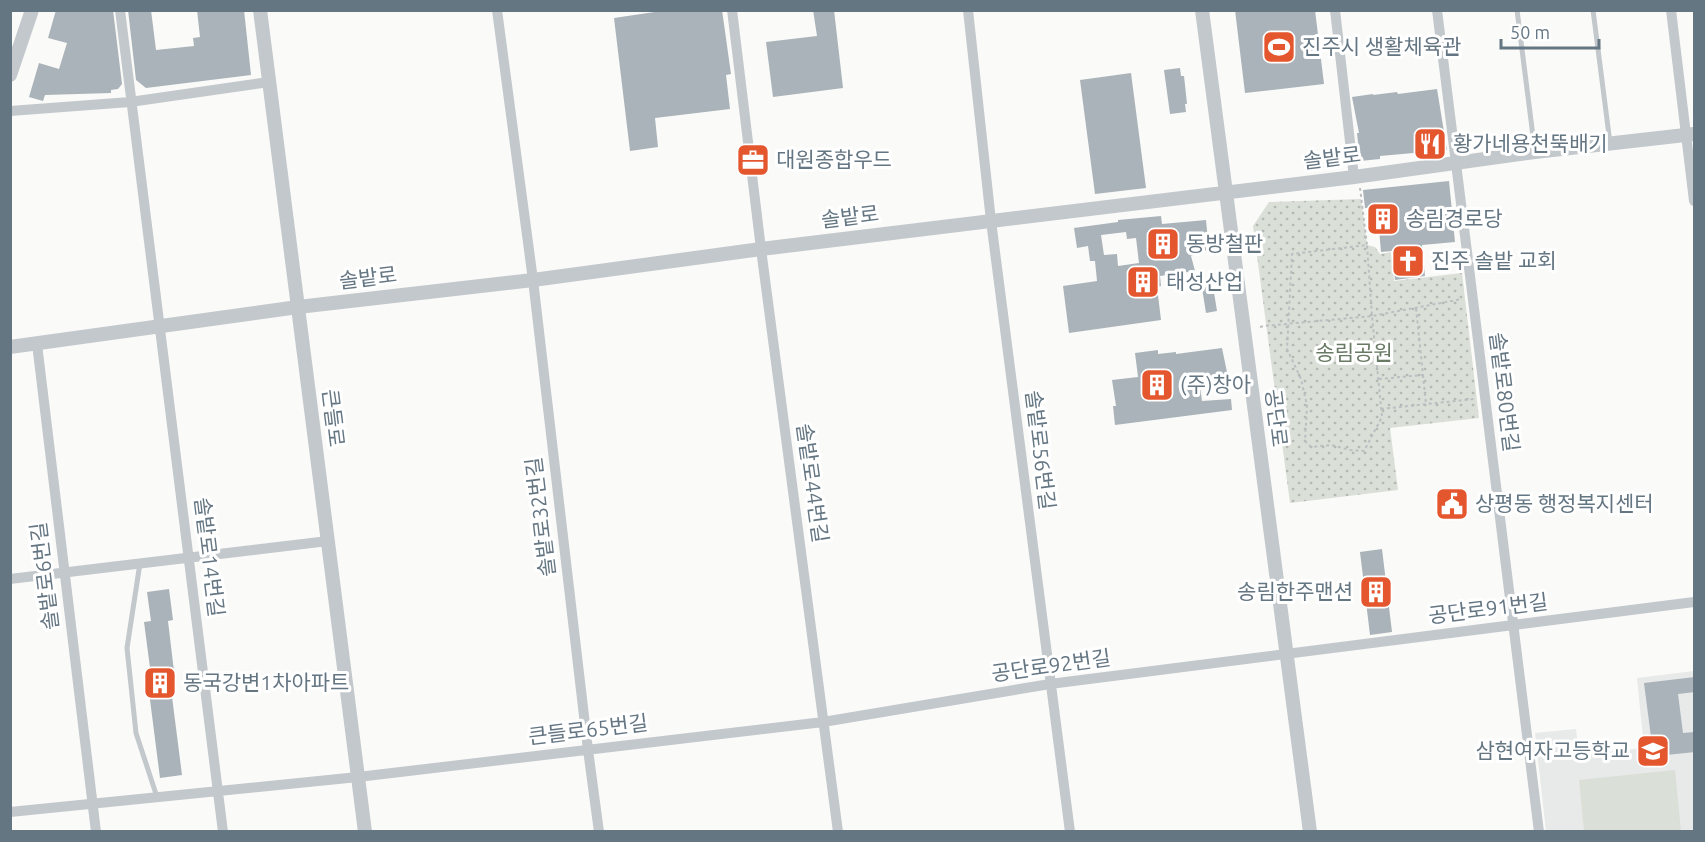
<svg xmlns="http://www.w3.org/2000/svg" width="1705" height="842" viewBox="0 0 1705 842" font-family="Ubuntu,'Noto Sans KR',sans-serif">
<defs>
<pattern id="grass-dots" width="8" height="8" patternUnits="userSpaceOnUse" patternTransform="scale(1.5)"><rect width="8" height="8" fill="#dadfd7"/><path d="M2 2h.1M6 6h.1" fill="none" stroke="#b4b9b4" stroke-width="1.8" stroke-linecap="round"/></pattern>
</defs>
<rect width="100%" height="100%" fill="#fafaf8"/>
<path fill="#e8e9e9" d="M1694 671V831H1546L1535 733 1576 729 1579 755 1644 748 1637 678Z"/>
<path fill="url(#grass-dots)" d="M1361 199 1367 245 1375 247 1380 254 1391 252 1394 281 1462 273 1479 418 1390 428 1398 490 1290 503 1253 226 1269 202Z"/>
<path fill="#dadfd7" d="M1675 770 1681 831H1584L1579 780Z"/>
<path fill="#aab3b9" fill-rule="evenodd" d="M56 10H113L122 84 118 89 111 90V93L45 95 43 101 29 97 39 63 59 69 67 43 48 38Z
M128 10H151L156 50 194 46 193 38 200 37 197 10H244L251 75 146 88 136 80Z
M668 10H722L731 74 726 75 730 109 655 118 658 147 630 151 614 18Z
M813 10H834L843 88 773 97 766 42 817 36Z
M1235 10H1315L1324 84 1245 93Z
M1180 68 1181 76H1184L1187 104H1185L1186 112 1170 114 1164 70Z
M1131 73 1146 188 1095 194 1080 80Z
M1437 89 1447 150 1380 156V159L1360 161 1357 133H1359L1352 97 1373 94V95L1397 92 1398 94Z
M1449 181 1455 242 1422 245 1425 276 1395 280 1392 251 1381 252 1379 229 1375 230 1372 208H1365L1363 190Z
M1161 216 1162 224 1206 220 1209 250 1196 252V255L1191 256 1195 271 1160 276 1161 286 1157 287 1161 320 1069 333 1063 286 1097 281 1095 261H1090L1088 246 1077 248 1074 228 1118 222V220ZM1126 232 1127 239 1136 238 1139 263 1118 266 1117 254 1104 255 1101 235Z
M1213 286 1217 311 1206 313 1202 288Z
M1222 348 1228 377 1210 380 1199 378 1202 401 1231 399 1232 410 1115 425 1113 406H1116L1112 380 1138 377 1135 353 1158 350V354L1176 352V354Z
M1382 549 1392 632 1370 635 1360 552Z
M169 589 173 620 168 621 175 680 170 681 182 775 160 778 148 684 152 683 144 622 151 621 147 592Z
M1695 677V692L1678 694 1683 733 1695 732V752L1647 757 1645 737H1651L1644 683Z"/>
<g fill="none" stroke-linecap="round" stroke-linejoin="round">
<path stroke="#bbbfc2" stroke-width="2" stroke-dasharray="3 3" stroke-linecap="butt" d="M1360 188 1367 245
M1260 327 1264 326 1372 316 1367 245 1292 254 1287 349 1301 379 1307 405 1305 441 1311 447 1331 445 1350 450 1364 451 1382 417 1372 316 1462 299
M1423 375 1426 404
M1379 379 1423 375 1416 308
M1381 409 1474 399"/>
<path stroke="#c3c8cc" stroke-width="5" d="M1517 10 1535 152
M1593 10 1610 143
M140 563 127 648 136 733 157 797"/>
<path stroke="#c3c8cc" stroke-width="10" d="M120 10 223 832
M497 10 533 280 588 750 599 832
M732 10 761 249 838 832
M968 10 991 221 1070 832
M1335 10 1354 177
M1437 10 1539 832
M1671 10 1694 201
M10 111 130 102 269 82
M37 344 96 832
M10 579 328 541
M10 812 358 777 823 722 1050 684 1694 602"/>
<path stroke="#c3c8cc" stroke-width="14" d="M260 10 365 832
M1202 10 1310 832
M10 75 32 10
M10 347 298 307 533 280 761 249 1354 177 1535 152 1694 134"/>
</g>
<defs>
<g id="stadium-square" transform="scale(1.725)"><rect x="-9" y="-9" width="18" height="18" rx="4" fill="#e4572e" stroke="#fff"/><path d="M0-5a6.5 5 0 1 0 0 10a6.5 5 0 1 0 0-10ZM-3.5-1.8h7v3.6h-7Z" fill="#fff"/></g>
<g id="restaurant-square" transform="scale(1.725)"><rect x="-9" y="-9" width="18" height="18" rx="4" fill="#e4572e" stroke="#fff"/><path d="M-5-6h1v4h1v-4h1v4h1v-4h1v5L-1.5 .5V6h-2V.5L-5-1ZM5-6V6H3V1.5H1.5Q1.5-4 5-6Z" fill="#fff"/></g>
<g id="office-square" transform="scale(1.725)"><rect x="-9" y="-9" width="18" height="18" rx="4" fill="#e4572e" stroke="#fff"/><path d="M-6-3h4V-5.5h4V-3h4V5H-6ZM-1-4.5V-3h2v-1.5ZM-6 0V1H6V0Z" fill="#fff"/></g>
<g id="building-square" transform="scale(1.725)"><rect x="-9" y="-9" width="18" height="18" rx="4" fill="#e4572e" stroke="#fff"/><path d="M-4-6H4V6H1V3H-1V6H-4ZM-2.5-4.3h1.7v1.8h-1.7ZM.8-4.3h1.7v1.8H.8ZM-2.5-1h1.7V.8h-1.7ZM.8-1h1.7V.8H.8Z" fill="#fff"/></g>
<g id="church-square" transform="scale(1.725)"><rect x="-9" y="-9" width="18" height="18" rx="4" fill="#e4572e" stroke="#fff"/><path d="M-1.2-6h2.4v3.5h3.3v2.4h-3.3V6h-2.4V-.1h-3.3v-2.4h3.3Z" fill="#fff"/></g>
<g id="civic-square" transform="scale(1.725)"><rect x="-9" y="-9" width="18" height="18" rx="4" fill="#e4572e" stroke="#fff"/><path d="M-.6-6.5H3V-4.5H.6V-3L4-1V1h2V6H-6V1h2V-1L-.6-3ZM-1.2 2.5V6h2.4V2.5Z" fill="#fff"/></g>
<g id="school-square" transform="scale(1.725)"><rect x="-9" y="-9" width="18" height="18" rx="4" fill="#e4572e" stroke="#fff"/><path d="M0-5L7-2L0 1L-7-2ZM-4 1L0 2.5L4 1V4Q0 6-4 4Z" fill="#fff"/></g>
</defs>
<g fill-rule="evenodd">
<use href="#stadium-square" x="1279" y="47"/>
<use href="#restaurant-square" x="1430" y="144"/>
<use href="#office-square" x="753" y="160"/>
<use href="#building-square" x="1383" y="219"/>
<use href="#building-square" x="1163" y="244"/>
<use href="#church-square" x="1408" y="261"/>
<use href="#building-square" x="1143" y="282"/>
<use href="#building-square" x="1157" y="385"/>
<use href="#civic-square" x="1452" y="504"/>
<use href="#building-square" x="1376" y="592"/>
<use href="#building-square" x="160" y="683"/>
<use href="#school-square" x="1653" y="751"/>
</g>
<g text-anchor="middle" stroke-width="6" stroke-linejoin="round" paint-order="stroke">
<g font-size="21" fill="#657683" stroke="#fff" text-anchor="start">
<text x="1302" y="54">진주시 생활체육관</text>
<text x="1453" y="151">황가네용천뚝배기</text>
<text x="776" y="167">대원종합우드</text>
<text x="1406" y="226">송림경로당</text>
<text x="1186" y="251">동방철판</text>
<text x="1431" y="268">진주 솔밭 교회</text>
<text x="1166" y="289">태성산업</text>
<text x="1180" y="392">(주)창아</text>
<text x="1475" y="511">상평동 행정복지센터</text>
<text x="1353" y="599" text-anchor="end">송림한주맨션</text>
<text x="183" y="690">동국강변1차아파트</text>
<text x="1630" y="758" text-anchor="end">삼현여자고등학교</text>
</g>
<g font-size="21" fill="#657683" stroke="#fff">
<text transform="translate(1332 158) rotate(-7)" y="7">솔밭로</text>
<text transform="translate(850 217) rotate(-7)" y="7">솔밭로</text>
<text transform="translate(368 278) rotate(-7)" y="7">솔밭로</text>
<text transform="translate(1504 392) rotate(83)" y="7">솔밭로80번길</text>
<text transform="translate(333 418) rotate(83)" y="7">큰들로</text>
<text transform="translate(1276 418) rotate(83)" y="7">공단로</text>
<text transform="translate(1040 450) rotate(83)" y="7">솔밭로56번길</text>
<text transform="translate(812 483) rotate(82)" y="7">솔밭로44번길</text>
<text transform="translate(541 517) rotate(-97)" y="7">솔밭로32번길</text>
<text transform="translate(209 557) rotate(83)" y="7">솔밭로14번길</text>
<text transform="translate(45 576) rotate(-97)" y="7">솔밭로6번길</text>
<text transform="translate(1488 609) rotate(-7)" y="7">공단로91번길</text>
<text transform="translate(1051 666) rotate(-8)" y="7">공단로92번길</text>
<text transform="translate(588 730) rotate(-7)" y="7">큰들로65번길</text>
</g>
<g font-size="21" fill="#687a64" stroke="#fff">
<text x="1354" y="360">송림공원</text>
</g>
</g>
<rect width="1705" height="842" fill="none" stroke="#657683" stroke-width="24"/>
<path d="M1501 39v9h98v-9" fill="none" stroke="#657683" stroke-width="3"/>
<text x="1510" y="39" font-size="18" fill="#657683" stroke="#ffffff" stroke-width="4.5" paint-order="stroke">50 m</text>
</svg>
